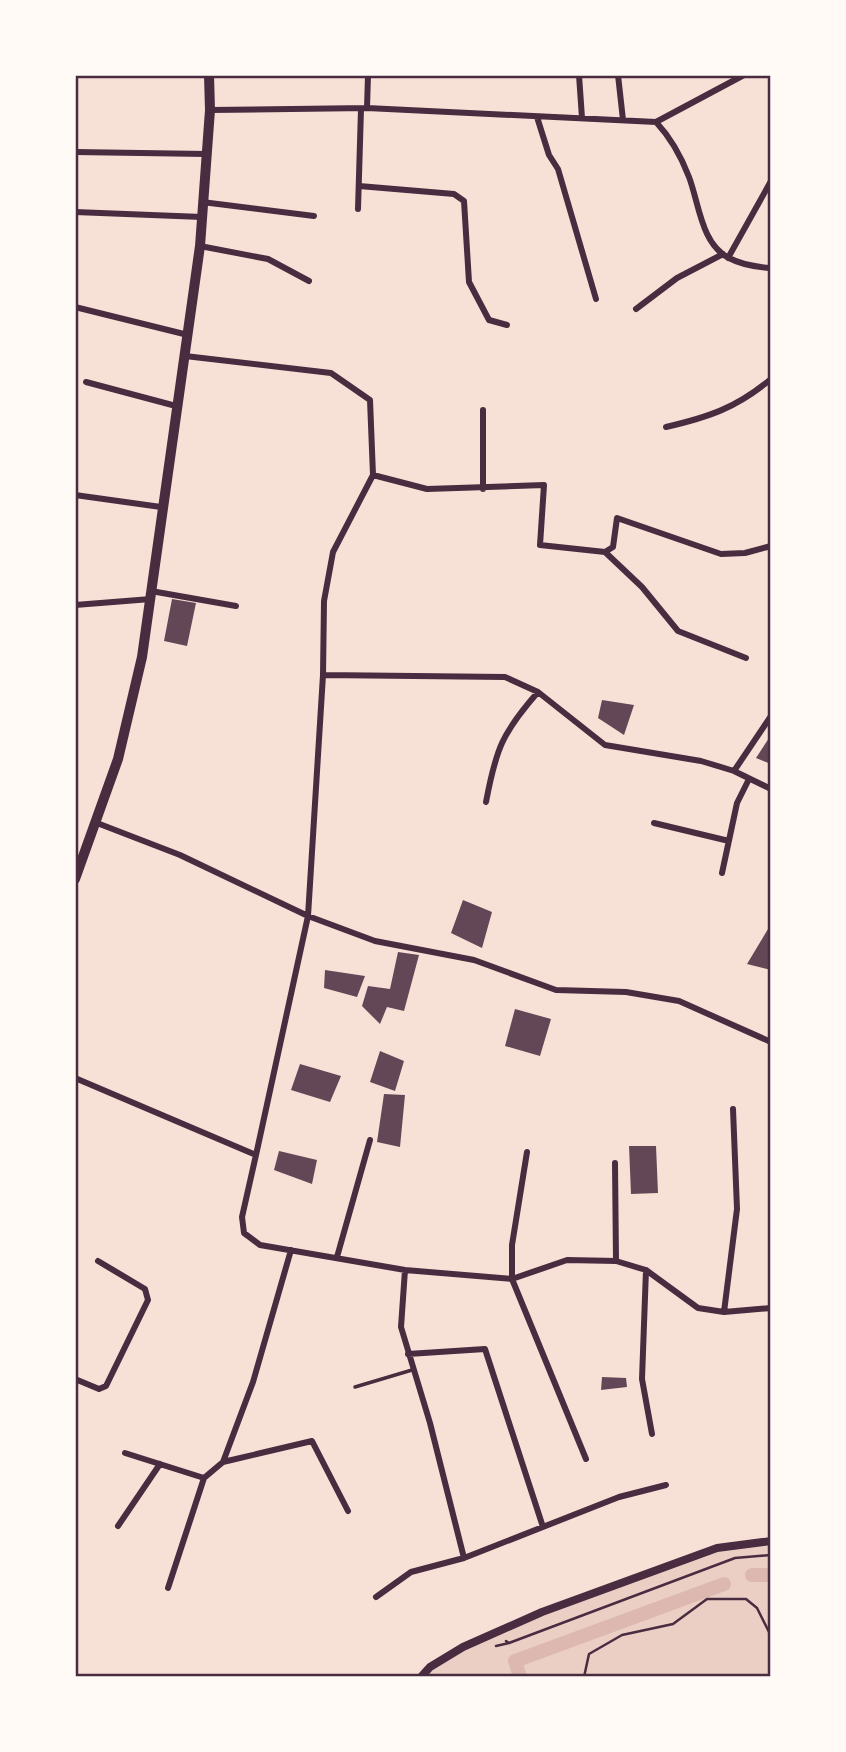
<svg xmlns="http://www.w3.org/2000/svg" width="846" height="1752" viewBox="0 0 846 1752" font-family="'Titillium Web',sans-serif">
<rect width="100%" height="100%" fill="#f7e1d7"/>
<path fill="#ebcfc5" d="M771 1541V1677H421L430 1667 542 1612 717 1548Z"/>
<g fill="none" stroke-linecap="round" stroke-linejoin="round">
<path stroke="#dcb8b0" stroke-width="14" d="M752 1575H771
M520 1677 515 1661 724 1584"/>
</g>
<path fill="#644757" d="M172 599 196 603 187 646 164 641Z
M602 700 634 705 624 735 598 718Z
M771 735V764L756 758Z
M463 900 492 912 482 948 451 933Z
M768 929 771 931V970L747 964Z
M398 952 419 955 404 1011 387 1007 380 1024 362 1006 368 986 390 989Z
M325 970 365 976 357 997 324 988Z
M515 1009 551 1019 540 1056 505 1046Z
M380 1051 404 1061 395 1091 370 1082Z
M300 1064 341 1076 330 1102 291 1090Z
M384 1094 405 1095 400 1147 377 1142Z
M629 1146H656L658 1193 631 1194Z
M279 1151 317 1160 312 1184 274 1170Z
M602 1377 626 1378 627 1387 601 1390Z"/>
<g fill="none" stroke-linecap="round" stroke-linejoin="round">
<path stroke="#4a2c40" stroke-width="2.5" d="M506 1641 509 1643 735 1558 771 1555
M496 1646 509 1643
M584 1677 589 1654 622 1635 673 1624 707 1599H746L757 1608 771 1636
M731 1677H764"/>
<path stroke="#4a2c40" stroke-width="3.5" d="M355 1387 412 1370"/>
<path stroke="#4a2c40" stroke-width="6" d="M579 75 582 118
M618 75 623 120
M367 108 368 75
M210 110 367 108 656 122C671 138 681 156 689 177 699 203 701 244 729 258 742 265 756 267 771 268
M537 117 549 155 558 169 596 299
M656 122 744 75
M75 152 206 154
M359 186 454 194 464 201 469 282 489 320 507 325
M202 202 314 216
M358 209 361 109
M75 212 202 217
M200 246 268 259 309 281
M728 258 771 181
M75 307 188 335
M636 309 677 278 723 254
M185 356 331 373 370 400 373 475 333 552 324 601 323 675 308 916 256 1155
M86 382 176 406
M666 427C709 417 736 408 771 379
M373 475 427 489 544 485 540 545 605 552 642 587 678 631 746 658
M483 489V410
M75 495 161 507
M605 552 613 547 617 518 721 554 745 553 771 546
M151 591 236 606
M75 605 151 599
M323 675 505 677 538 692 605 745 701 761 734 771 771 789
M734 771 771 716
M486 802C496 749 502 733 538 692
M97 823 180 855 308 916 375 941 474 960 556 990 626 992 679 1001 771 1042
M654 823 729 841
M722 873 737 803 749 779
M75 1078 256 1155 242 1217 244 1233 260 1245 405 1270 512 1279 567 1260 616 1261 646 1270 698 1308 724 1312 771 1308
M527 1152 512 1245V1279L586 1459
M615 1163 616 1261
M337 1257 370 1140
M405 1270 401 1327 430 1423 464 1558
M646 1270 642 1379 652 1434
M724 1312 737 1209 733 1109
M408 1354 485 1349 543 1527
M75 1379 99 1389 106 1386 148 1300 145 1289 98 1261
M125 1453 204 1478
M223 1462 312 1441 348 1511
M118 1526 160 1464
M168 1588 204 1478 223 1462 253 1382 291 1250
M376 1597 411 1572 464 1558 619 1497 666 1485"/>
<path stroke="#4a2c40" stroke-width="8" d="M421 1677 430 1667 463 1647 542 1612 717 1548 771 1541"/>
<path stroke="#4a2c40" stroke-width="10" d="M75 879 118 759 142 657 200 246 210 110 209 75"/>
</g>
<rect width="846" height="1752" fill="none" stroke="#fffaf5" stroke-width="154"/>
<rect x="77" y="77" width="692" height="1598" fill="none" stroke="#4a2c40" stroke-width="2.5"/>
</svg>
